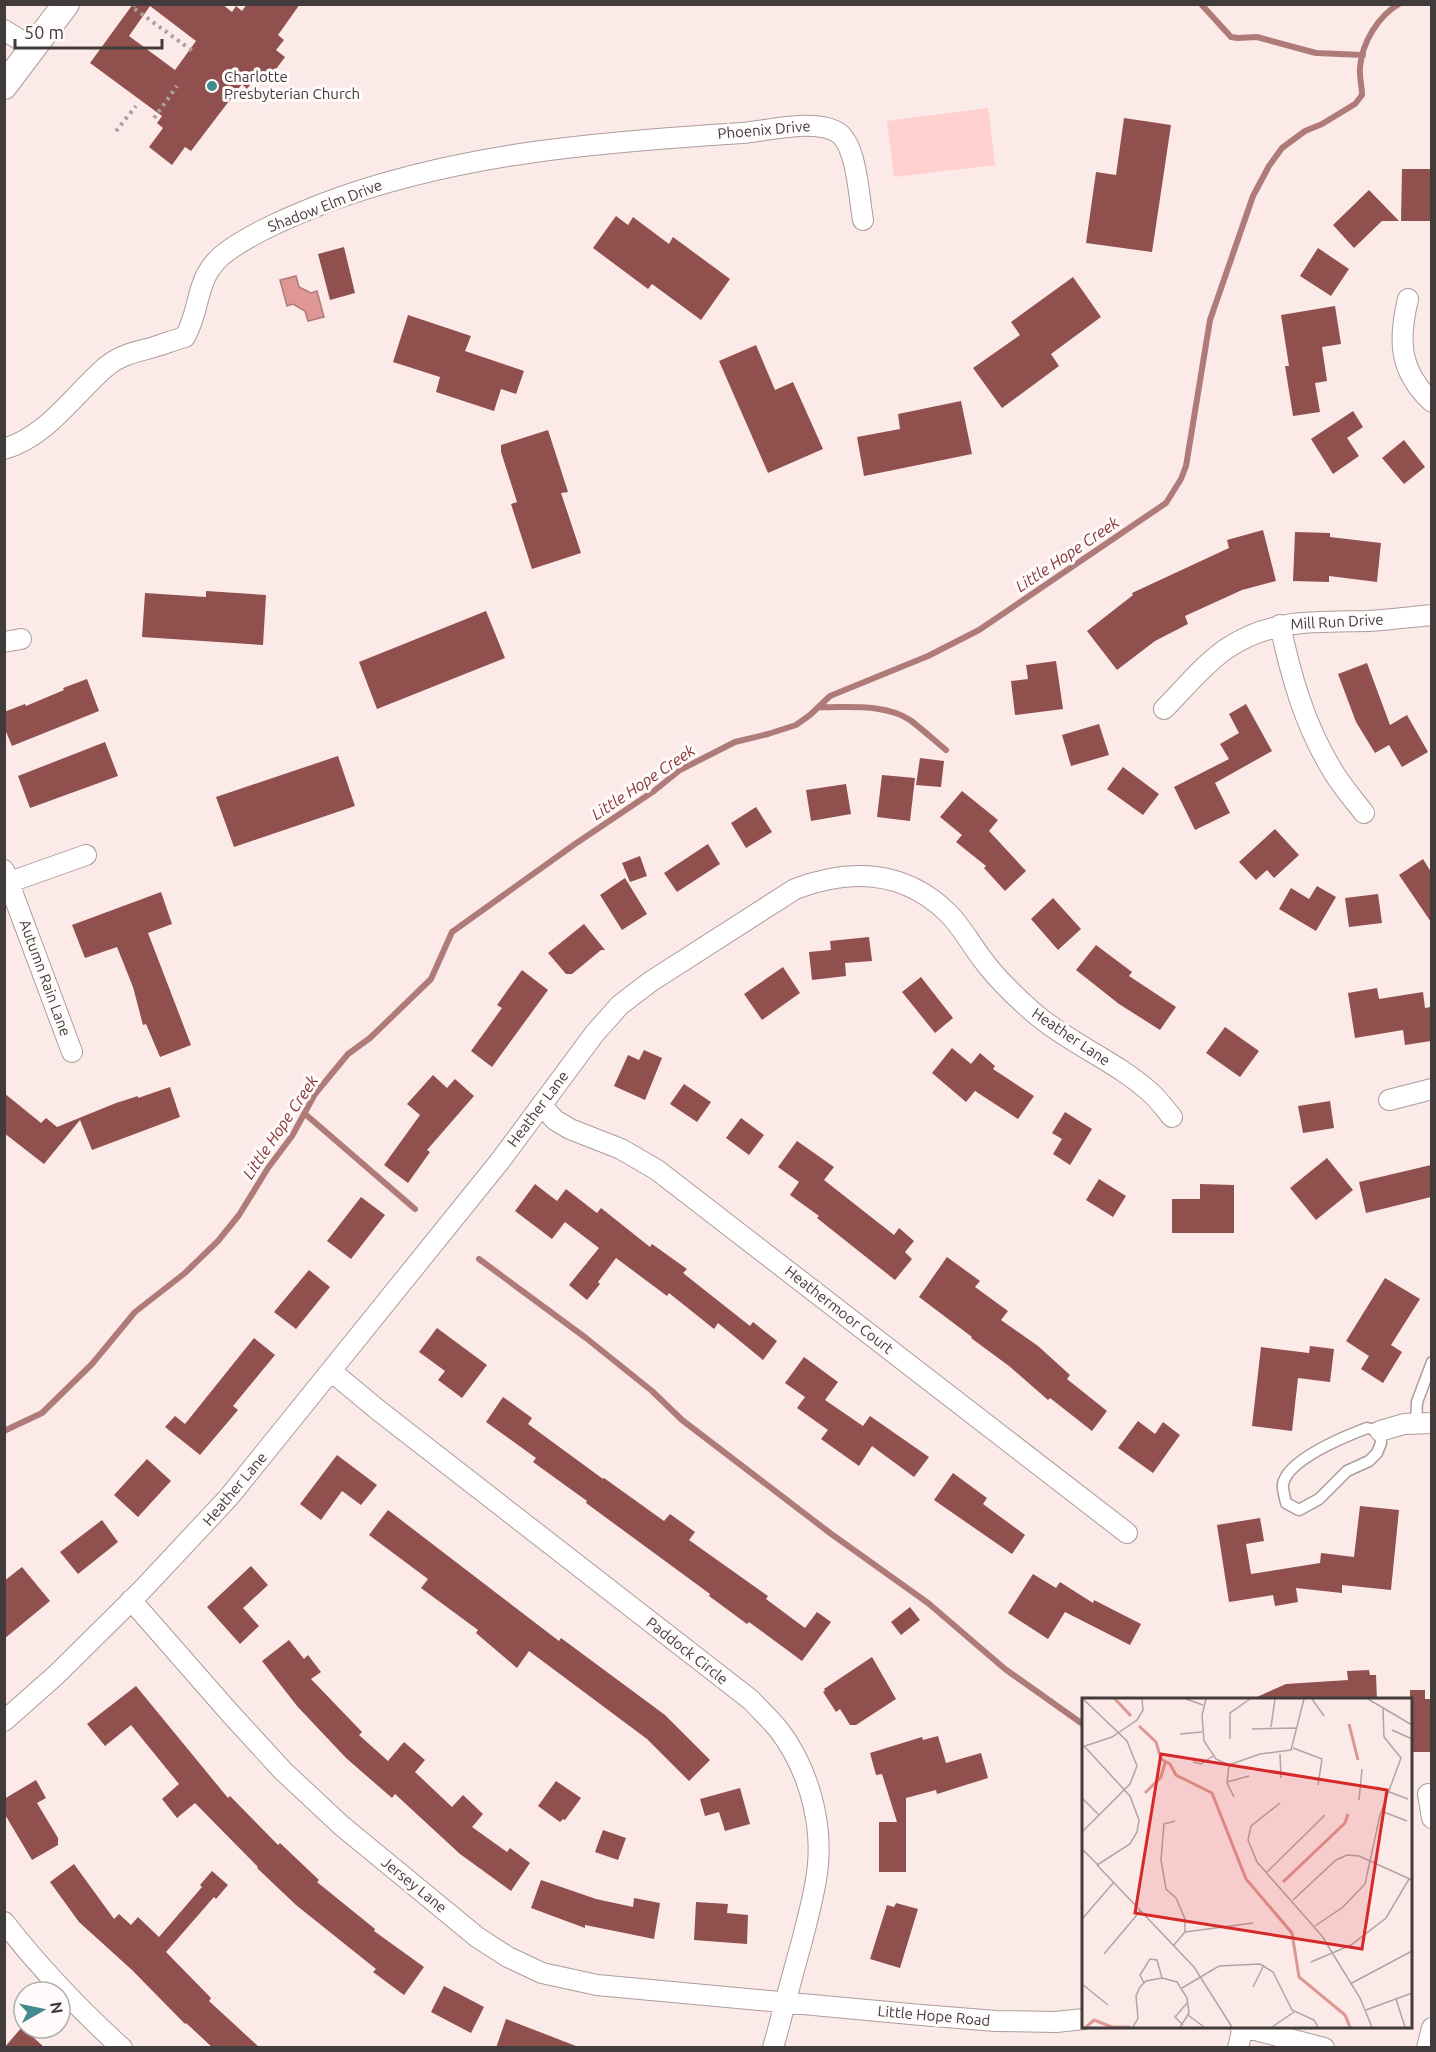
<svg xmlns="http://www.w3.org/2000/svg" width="1436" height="2052" viewBox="0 0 1436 2052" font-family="Ubuntu,sans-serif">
<rect width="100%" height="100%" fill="#fceae9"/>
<path fill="#ffd0cd" d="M988 108 995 165 894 177 887 121Z"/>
<path fill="#de9793" stroke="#af7b79" stroke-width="1.5" d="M296 276 299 287 311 293 317 291 324 317 308 321 305 311 293 304 287 306 280 280Z"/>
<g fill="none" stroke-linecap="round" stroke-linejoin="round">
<path stroke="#af7b79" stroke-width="6" d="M1201 4 1231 37 1238 38 1257 37 1316 53 1363 55
M819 707C848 708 884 703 910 720 922 729 934 740 946 750
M304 1113 415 1209
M479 1259 586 1338 652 1391 682 1420 830 1533 928 1603 1005 1669 1084 1725
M4 1431 42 1413 92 1364 135 1312 185 1273 218 1241 239 1215 268 1168 292 1136 315 1094 348 1054 370 1038 431 979 452 932 575 844 654 791 680 770 735 742 768 734 796 725 810 715 830 696 928 656 979 630 1166 503 1181 479 1186 466 1210 320 1253 196 1269 166 1282 148 1305 131 1322 124 1355 104 1362 95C1362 86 1359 76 1360 67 1362 43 1378 16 1399 4"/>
</g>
<path fill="#90504e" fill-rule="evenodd" d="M133 4H222L232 12 236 6 242 11 247 4H300L278 35 284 40 276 50 285 57 265 84 256 77 247 89 242 84 191 151 185 147 172 165 149 147 163 128 157 123 162 116 90 63ZM150 6 196 41 175 70 129 36Z
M1124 118 1171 125 1152 252 1086 243 1096 172 1116 175Z
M1402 169H1431V221H1401Z
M1369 190 1399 221H1382L1354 248 1333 225Z
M616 216 628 225 633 217 669 244 673 237 730 279 701 320 652 284 648 289 593 248Z
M344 247 355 293 330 300 318 254Z
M1318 248 1349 269 1331 296 1300 276Z
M1073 277 1101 317 1051 354 1059 366 1002 408 973 368 1020 335 1011 322Z
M1335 306 1341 344 1322 347 1327 381 1315 383 1320 412 1293 416 1285 366H1289L1281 315Z
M408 315 471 336 465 351 524 371 516 394 501 389 494 411 436 392 440 377 393 362Z
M756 345 775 390 793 382 823 449 768 473 719 361Z
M961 401 972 454 864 476 857 437 900 429 898 414Z
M1353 411 1363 427 1347 438 1359 456 1333 474 1311 439Z
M548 430 568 492 561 493 581 553 532 569 511 504 517 502 501 452V445Z
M1404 440 1425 467 1404 484 1382 458Z
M1263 530 1276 581 1242 590 1185 616 1188 624 1155 641 1117 670 1087 631 1133 595 1132 593 1229 548 1227 540Z
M1295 532 1330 533V537L1381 543 1377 582 1329 576V582L1293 581Z
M206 591 266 595 263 645 142 637 145 593 206 597Z
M486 611 505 658 377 709 359 662Z
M1056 661 1063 709 1015 715 1011 681 1028 679 1026 665Z
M1367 663 1390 725 1407 715 1428 752 1402 767 1389 745 1375 753 1356 722 1338 674Z
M87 679 99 711 12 746 4 727V712L25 704 26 706 64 690 63 688Z
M1246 704 1272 751 1215 783 1230 813 1195 830 1174 787 1229 759 1220 744 1239 733 1229 714Z
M1099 724 1109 755 1071 766 1062 735Z
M105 742 118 776 30 808 18 776Z
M338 756 355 806 234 847 216 797Z
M920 758 944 761 941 787 916 785Z
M1123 767 1159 794 1143 815 1107 789Z
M882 775 915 778 910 821 877 817Z
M846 784 851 814 811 821 806 790Z
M962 791 998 820 989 831 1026 871 1005 891 984 868 986 866 956 842 962 835 940 817Z
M756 807 772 832 746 848 731 823Z
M1275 829 1299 855 1274 878 1267 870 1256 880 1239 862Z
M708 844 720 864 677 892 664 873Z
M640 856 647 876 630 882 622 863Z
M1423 859 1431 872V922L1399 875Z
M625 878 647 914 622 930 600 895Z
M1317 886 1336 897 1316 931 1279 909 1291 888 1309 899Z
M161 892 172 924 148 933 191 1045 160 1057 146 1024 143 1025 133 987 117 947 85 958 72 925Z
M1378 894 1382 923 1349 927 1345 898Z
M1053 898 1081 929 1058 950 1031 919Z
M584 924 605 950H601L572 974H566L548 953Z
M869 937 872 961 845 963 846 976 812 980 809 952 831 950 830 941Z
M1096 945 1132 972 1129 976 1176 1007 1160 1030 1119 1004 1076 970Z
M783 967 800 993 762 1020 744 994Z
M522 970 548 990 492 1067 471 1051 502 1008 497 1005Z
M921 977 953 1018 935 1033 902 992Z
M1377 988 1379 999 1423 992 1425 1008 1431 1007V1041L1405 1045 1403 1030 1355 1038 1348 993Z
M1225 1027 1259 1051 1240 1077 1206 1053Z
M952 1048 971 1064 980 1053 995 1066 993 1069 1034 1096 1018 1119 975 1091 966 1102 932 1073Z
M644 1050 662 1058 645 1100 614 1086 628 1055 639 1060Z
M433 1075 447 1088 455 1079 474 1096 427 1150 430 1152 408 1183 384 1165 420 1115 407 1104Z
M684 1084 711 1102 697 1122 670 1104Z
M170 1087 180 1117 92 1150 80 1120 44 1164 4 1133V1093L41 1123 46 1118 57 1127 116 1103 138 1096V1098Z
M1330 1101 1334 1128 1303 1133 1298 1106Z
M1065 1112 1092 1129 1070 1165 1053 1154 1062 1139 1052 1133Z
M741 1118 764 1135 749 1155 726 1138Z
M797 1141 834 1167 824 1180 894 1235 899 1228 914 1241 905 1252 912 1259 895 1280 817 1218 819 1216 790 1195 799 1182 778 1167Z
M1327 1158 1353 1190 1316 1220 1290 1188Z
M1431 1165V1197L1366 1213 1359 1182Z
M1099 1179 1126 1196 1113 1217 1086 1200Z
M535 1184 557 1201 566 1189 597 1213 601 1208 650 1247 652 1244 687 1269 683 1273 750 1326 753 1322 777 1341 763 1360 718 1323 714 1329 669 1293 667 1296 616 1258 598 1282 600 1284 587 1300 569 1285 599 1248 565 1222 552 1239 515 1211Z
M1200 1184 1234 1185V1233H1172V1199H1200Z
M361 1197 385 1215 351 1259 327 1241Z
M947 1257 980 1281 975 1287 1008 1311 1001 1320 1038 1346 1070 1375 1067 1379 1107 1411 1092 1431 1050 1398 1048 1400 1009 1366 971 1338 972 1337 919 1297Z
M309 1270 330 1287 296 1329 274 1312Z
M1385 1278 1420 1299 1391 1345 1402 1352 1383 1383 1361 1369 1369 1356 1346 1341Z
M437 1328 487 1365 462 1398 438 1380 445 1371 419 1352Z
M254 1338 275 1355 233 1406 238 1410 200 1455 165 1427 175 1416 185 1424Z
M1310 1346 1334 1349 1330 1382 1298 1378 1292 1431 1252 1426 1261 1347 1309 1353Z
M804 1357 838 1382 825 1400 863 1426 870 1416 929 1457 914 1477 872 1446 859 1466 821 1439 828 1430 797 1408 805 1397 785 1383Z
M503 1397 532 1418 528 1424 603 1479 604 1478 664 1521 670 1514 695 1532 689 1540 768 1596 766 1599 805 1628 817 1612 831 1622 802 1661 749 1622 747 1624 709 1596 710 1594 586 1503 587 1501 533 1462 536 1458 486 1422Z
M1138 1421 1155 1434 1163 1422 1180 1435 1153 1473 1118 1448Z
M337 1455 377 1485 361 1505 342 1491 321 1520 300 1504Z
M147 1459 171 1481 138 1517 114 1495Z
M953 1473 987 1498 983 1504 1025 1535 1012 1554 934 1500Z
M1360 1506 1399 1510 1391 1590 1342 1585V1593L1296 1588 1298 1602 1275 1606 1273 1595 1229 1602 1217 1525 1260 1518 1264 1541 1246 1544 1251 1574 1320 1563 1321 1553 1354 1557Z
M388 1510 559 1641 561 1638 665 1715 710 1760 689 1781 647 1739 529 1651 517 1668 476 1633 478 1630 421 1588 428 1579 369 1535Z
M102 1520 118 1542 78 1574 60 1552Z
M251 1566 268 1585 243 1608 259 1626 240 1644 207 1607Z
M22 1567 50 1601 4 1639V1581Z
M1033 1574 1056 1588 1060 1582 1093 1603 1094 1600 1141 1624 1130 1645 1065 1612 1048 1639 1008 1613Z
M910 1607 920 1620 901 1635 891 1622Z
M289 1640 304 1659 308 1655 321 1672 311 1679 362 1732 359 1735 388 1761 404 1742 425 1760 415 1772 452 1807 463 1795 483 1814 472 1827 507 1852 510 1848 530 1863 511 1891 460 1854 395 1794 392 1798 346 1758 297 1706 262 1661Z
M872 1657 896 1699 856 1725H850L840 1709 836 1712 823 1692 825 1691 824 1689Z
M1369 1670 1370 1675H1376L1377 1700H1250L1286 1684 1348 1680 1347 1671Z
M136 1686 228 1798 230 1796 278 1845 280 1843 319 1880 317 1882 375 1929 374 1931 424 1967 404 1995 373 1972 376 1969 296 1905 257 1868 258 1867 195 1803 177 1818 162 1799 179 1784 131 1725 105 1746 87 1724Z
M1410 1690H1425V1699H1431V1752H1410Z
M938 1736 946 1763 981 1753 988 1778 937 1794 936 1790 906 1798V1872H879V1822H897L882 1774 876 1775 870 1753 922 1737 923 1740Z
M36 1780 46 1798 37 1803 58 1838V1845L32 1860 4 1813V1799Z
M556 1781 581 1798 565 1820 563 1819 560 1822 538 1806Z
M740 1788 750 1824 725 1831 719 1812 705 1816 700 1799Z
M603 1830 626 1838 618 1860 595 1852Z
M74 1864 114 1919 119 1914 131 1925 138 1917 159 1937 202 1887 200 1885 212 1871 228 1885 216 1899 214 1897 166 1952 211 1998 209 2001 260 2048H213L186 2023 185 2024 132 1970 79 1922 50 1882Z
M541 1880 596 1899 633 1907 634 1898 660 1903 654 1939 585 1925V1928L531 1908Z
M696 1902 728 1904 727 1913 748 1915 747 1944 694 1940Z
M896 1903 918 1909 900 1968 870 1959 887 1905 894 1907Z
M444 1986 484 2007 471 2033 431 2012Z
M506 2019 576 2046V2048H496Z
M22 2027 45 2048H4Z"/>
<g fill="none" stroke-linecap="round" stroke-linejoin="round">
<g stroke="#ad9c9b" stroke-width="13">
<path id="service" d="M1416 1424 1417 1402 1432 1362
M1367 1428 1380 1431 1381 1443 1377 1453 1369 1461 1347 1471 1319 1499 1299 1510 1286 1503C1285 1497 1282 1489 1283 1484 1288 1459 1346 1436 1367 1428Z"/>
</g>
<g stroke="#ad9c9b" stroke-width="22">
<path id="minor" d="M4 30 33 48
M1408 299C1398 341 1399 371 1432 402
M4 449C48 436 74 394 107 366 122 354 137 352 154 347 164 344 174 340 185 337 203 305 193 275 229 250 258 230 290 217 322 204 456 153 600 142 742 133 768 131 818 117 840 134 857 149 859 198 863 220
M1280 625C1291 676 1304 723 1331 768 1340 784 1353 799 1364 813
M4 642 21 639
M1164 709C1184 689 1203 665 1226 649 1271 618 1316 622 1368 621 1389 620 1410 617 1432 615
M4 870 72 1052
M10 882 86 855
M1389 1100 1432 1089
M541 1105 555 1120 570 1129 621 1149 657 1170 1127 1533
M331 1371 378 1410 751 1700C760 1710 770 1719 779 1730 807 1767 822 1818 818 1864 816 1890 808 1916 802 1941 792 1976 783 2012 773 2048
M1380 1431 1404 1424 1432 1423
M131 1600 229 1712 283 1771 342 1826 477 1937 508 1957 542 1973 597 1985 921 2015 996 2021 1056 2022 1084 2019
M4 1721 56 1675 142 1590 229 1497 500 1161 595 1033 620 1005 650 982 795 889C850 868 904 870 948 913 963 928 973 948 986 964 1000 982 1017 998 1034 1013 1070 1044 1116 1061 1151 1093 1159 1100 1165 1109 1172 1117
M1428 1794 1432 1818
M4 1922C40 1968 79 2009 122 2048
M1240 2026 1324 2048
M1238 2048 1243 2027
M1427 2048 1432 2028"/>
</g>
<g stroke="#ad9c9b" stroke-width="28">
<path id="tertiary" d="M4 86 66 4"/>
</g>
<path stroke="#ad9f9f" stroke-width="4" stroke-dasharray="3 4.5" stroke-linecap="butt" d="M135 4 132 7 194 52
M154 118 177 86
M116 131 136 106"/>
<use href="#service" stroke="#fff" stroke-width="10"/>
<use href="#minor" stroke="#fff" stroke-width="20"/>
<use href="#tertiary" stroke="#fff" stroke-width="26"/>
</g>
<circle fill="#438b90" stroke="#fffbfb" stroke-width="2" cx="212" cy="86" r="6"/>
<g text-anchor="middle" stroke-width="6" stroke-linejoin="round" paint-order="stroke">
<g font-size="15" fill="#423b3b" stroke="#fffbfb" text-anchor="start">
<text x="224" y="82">Charlotte<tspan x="224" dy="17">Presbyterian Church</tspan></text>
</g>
<g font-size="15" fill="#423b3b" stroke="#fffbfb">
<text transform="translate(764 130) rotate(-5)" y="5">Phoenix Drive</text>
<text transform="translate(325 206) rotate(-21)" y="5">Shadow Elm Drive</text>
<text transform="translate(1337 622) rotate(-3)" y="5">Mill Run Drive</text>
<text transform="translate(45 978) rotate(70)" y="5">Autumn Rain Lane</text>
<text transform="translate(1071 1037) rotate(34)" y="5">Heather Lane</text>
<text transform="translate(538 1109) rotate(-53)" y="5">Heather Lane</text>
<text transform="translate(839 1310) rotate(38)" y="5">Heathermoor Court</text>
<text transform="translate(235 1489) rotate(-50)" y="5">Heather Lane</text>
<text transform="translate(687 1651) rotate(38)" y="5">Paddock Circle</text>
<text transform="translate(414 1885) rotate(39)" y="5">Jersey Lane</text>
<text transform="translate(934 2016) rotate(5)" y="5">Little Hope Road</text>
</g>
<g font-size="16" font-style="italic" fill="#873234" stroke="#fffbfb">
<text transform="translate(1067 554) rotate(-34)" y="6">Little Hope Creek</text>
<text transform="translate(643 782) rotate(-34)" y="6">Little Hope Creek</text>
<text transform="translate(280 1127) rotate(-56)" y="6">Little Hope Creek</text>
</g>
</g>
<g transform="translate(1082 1698)">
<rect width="330" height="330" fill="#fceae9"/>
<path fill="none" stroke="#de9793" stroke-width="3" d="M33 1 49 18M267 26 276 62M57 28 74 44 79 61 88 66 94 77 130 95 164 181 210 235 217 279 263 317 268 329M63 95 79 79 83 65M201 184 263 125 266 116M4 329 12 322 30 329H48"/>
<path fill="none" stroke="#b2a4a3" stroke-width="1.5" d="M104 1 121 7M124 1 120 17 122 43 134 61 147 67 178 56 209 52 222 1M230 1 242 18M286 1 330 27M189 29 193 1M170 31 214 30M310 32 330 41M98 36 120 34M148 41V15L168 1M2 48 48 98 57 122 55 134 48 146 15 167M0 49 30 39 55 22 61 12 60 1M211 50 240 61 236 87M198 56 199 80M111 64 119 66 131 58M147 67 145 85 152 99M145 84 167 78M307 93 294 89 326 101M0 100 17 117M277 102 280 71M198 105 169 128 166 142 175 164 240 238 278 300 290 329M299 113 325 123M0 134 48 86 55 68 45 43 1 1M0 151 17 168M15 167 112 269 150 329M185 174 243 117M211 202 254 162 265 157 277 158 330 182M0 221 32 184M233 228 261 209 283 186 298 117 319 60 302 39 301 11M103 234 171 225M92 247 103 234V221L94 200 84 191 79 162 82 126 93 123M22 256 59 212M229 264 269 247 304 220 327 181M62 285 58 277 68 261 75 262 80 280M0 286 26 307M268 286 330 253M171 289 182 267M100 290 137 268 178 266 191 274 210 312 232 322 236 329M314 301 323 329M284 312 330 295M106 317 122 329M101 327 93 319 106 304M51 329 56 320 54 298 58 289 64 283 80 280 95 284 105 300 107 315 98 329M190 329 212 314"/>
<path fill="#d62828" fill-opacity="0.15" stroke="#d62828" stroke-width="3" d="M79 56 305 92 280 251 53 215Z"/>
<rect width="330" height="330" fill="none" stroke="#423b3b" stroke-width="3"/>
</g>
<rect width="1436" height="2052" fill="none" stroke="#423b3b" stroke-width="12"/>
<g transform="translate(42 2010) rotate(81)"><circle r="28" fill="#fffbfb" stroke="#b3aeae" stroke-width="1.5"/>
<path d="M0-4.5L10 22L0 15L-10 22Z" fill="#438b90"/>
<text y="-9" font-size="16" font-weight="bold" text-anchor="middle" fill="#423b3b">N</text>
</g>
<path d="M15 39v9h147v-9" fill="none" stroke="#423b3b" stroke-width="3"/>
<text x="24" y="39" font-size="18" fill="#423b3b" stroke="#fffbfb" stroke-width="4.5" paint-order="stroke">50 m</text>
</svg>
